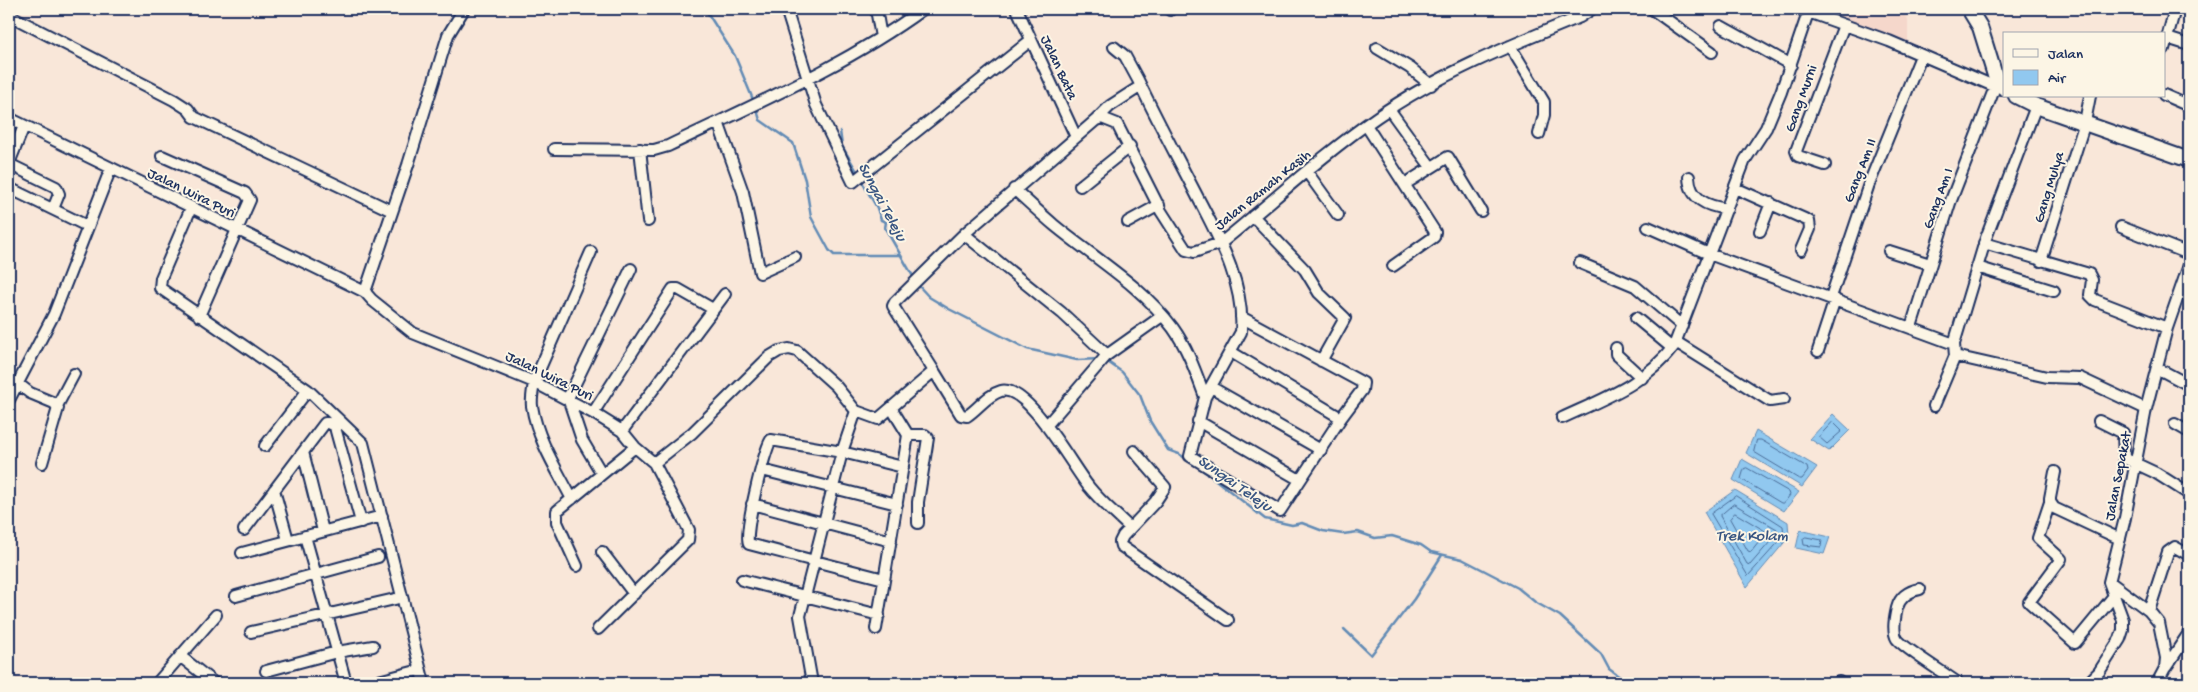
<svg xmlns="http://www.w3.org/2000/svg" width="2198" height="692" viewBox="0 0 2198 692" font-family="'Gochi Hand',sans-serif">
<rect width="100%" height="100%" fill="#f9e7d9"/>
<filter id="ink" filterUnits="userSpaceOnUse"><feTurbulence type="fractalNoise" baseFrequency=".02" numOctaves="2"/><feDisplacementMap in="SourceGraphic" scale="10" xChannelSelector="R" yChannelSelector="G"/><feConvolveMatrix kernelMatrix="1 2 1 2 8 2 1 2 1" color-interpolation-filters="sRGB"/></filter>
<g filter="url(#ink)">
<path fill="#f5d7cb" d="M1823 9H1898L1908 19V44L1821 13Z"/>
<path fill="#91c8ef" stroke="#628bb5" d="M1833 414 1850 430 1829 451 1810 439Z
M1756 431 1817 467 1802 487 1746 453Z
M1742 459 1799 492 1784 511 1733 480Z
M1735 490 1788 522 1789 537 1747 587 1704 512Z
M1800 530 1830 537 1824 554 1796 548Z"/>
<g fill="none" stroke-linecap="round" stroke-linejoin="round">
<path stroke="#4a6c98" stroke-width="1" d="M1833 422 1842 431 1827 444 1819 437Z
M1757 440H1761L1807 467 1808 471 1802 479H1799L1754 452Z
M1747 468 1789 492 1790 495 1784 503H1781L1741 479 1744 469Z
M1736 496 1783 526 1784 536 1748 576 1711 514Z
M1734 504 1777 529V534L1750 565 1747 564 1720 516Z
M1735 513 1767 532 1751 552 1748 551 1730 519Z
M1806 537 1822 540 1821 547 1804 545 1803 539Z"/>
<path stroke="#628bb5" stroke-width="2.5" d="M705 9 735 56 754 102
M756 107 760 120 793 143 805 180 811 217 829 250 834 255H900
M840 131 842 146 859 175
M861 180 877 208 881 220 886 222 885 228 914 278
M918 285 929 297 949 309 1027 349 1077 360 1100 359
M1105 360 1122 372 1140 395 1150 421 1168 450 1179 454 1212 477 1265 519 1292 525 1302 523 1323 531 1343 534 1358 532 1375 538 1392 536 1421 545 1431 552 1462 559 1518 588 1535 602 1560 616 1601 654 1609 669 1628 683
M1344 629 1371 655 1414 599 1442 555"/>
<g stroke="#1b2f5e" stroke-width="14">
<path id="street" d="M786 9 816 105 853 182 1031 40
M876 9 881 37
M1017 9 1076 137
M1169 9 1170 10
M1652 9 1712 52
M1800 9 1889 41 1996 87
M9 15 174 100 188 109 194 117 392 211
M1721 26 1791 65
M2167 38 2189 45
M1510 46 1544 102V115L1539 134
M1114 47 1125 56 1138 80C1156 118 1176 155 1195 192 1217 235 1245 282 1241 332L1205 397 1190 456 1280 511 1341 418 1231 352
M1377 48 1410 68 1431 85
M2164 49 2175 9
M2164 95 2189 106
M1389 109 1431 167
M9 118 365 292 372 300 413 333 534 382 593 413 622 431 635 447 654 463 692 433 769 357 779 351 789 349 797 351 836 386 856 411 878 419 934 371 893 306 895 302 964 234 1096 120 1102 118 1117 124 1161 211 1186 250 1194 252 1221 243C1273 201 1322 155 1377 117 1439 74 1511 45 1580 17L1592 9
M1096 120 1110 106 1141 86
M718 122 743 192 760 273 795 257
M1366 125 1435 232 1434 237 1393 266
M554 149 654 150 668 146C755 104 845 66 923 9
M640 149 648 221
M162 156 245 193 250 200 199 316
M9 163 24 126
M9 164 56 187 59 194 53 209
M1825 165 1798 156 1796 151 1844 25
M1307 172 1338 215
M1689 177C1690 199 1706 206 1727 209
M1405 184 1448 157 1481 211
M1080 186 1130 146
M9 188 87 226
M1735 188 1809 221 1810 229 1801 250
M1014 189C1027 201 1040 213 1054 225 1094 258 1141 285 1173 328 1188 349 1196 373 1205 397
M191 208 161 278 160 288 308 390 363 443 424 683
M1253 216 1305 270 1319 293 1345 318 1321 361
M1128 222 1159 205
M1648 227 1709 254 1954 344
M2121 227 2189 254
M1760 231 1771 203
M964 234 1062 313 1107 355
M1984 243 2089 274 2092 280 2090 295 2095 300 2167 328
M1889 251 1930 264
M2041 261 2085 122 2090 96
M1580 263 1635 286 1682 326
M1977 267 2054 291
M365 292 408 165 448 35 464 9
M1831 297 1869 184 1921 56
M1241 317 1363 383 1362 390 1341 418
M1636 318 1672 348
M1911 327 1950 203 1997 82
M1676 342 1770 401 1784 399
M1616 348V354L1642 378
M1818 351 1835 299
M1955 356 2047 377 2080 378 2146 409
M2157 368 2189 385
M934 371 961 415 967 416C979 408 987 395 1001 391 1028 384 1073 468 1089 487 1101 502 1117 515 1130 528
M17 383 30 393 54 403 58 408 42 463
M1211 387 1321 450
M9 400 54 314 111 168
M57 406 74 374
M1934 406 1955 356 1954 344 1986 238 2036 106
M593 413 673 289H678L713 309
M1562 418C1605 398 1645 384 1674 346L1745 160 1766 128 1781 92 1808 13
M1198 421 1300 480
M2099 421 2123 433 2124 458 2156 473 2189 494
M2175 424 2189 432
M1046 426 1107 355 1162 316
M622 431 725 294
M908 435H925L928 438 918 502V523
M265 446 308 390
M1134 451 1165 487 1155 502 1123 536 1120 542 1121 546 1228 620
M303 452 323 531
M762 470 897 504
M2055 472 2050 498V502L2054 508 2120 539
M602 474 582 440 568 398 631 269
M274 490 288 540
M572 499C557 470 537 439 532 406 531 399 533 390 534 382L591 252
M2050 502 2038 538 2061 559 2029 602 2075 643 2113 597
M752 504 891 541
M244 530 325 423H329L335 426 336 431 361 522
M305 536 346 683
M602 552 634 594
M242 553 382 516
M577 566 557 522V511L635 447
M884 579 749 544C743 535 764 451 771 440L842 452 903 467
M742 580 879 615
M2110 582 2149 611 2159 623 2166 658 2165 668 2157 683
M1920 589C1909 591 1900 597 1897 608 1895 617 1892 631 1897 639 1901 646 1947 675 1958 683
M236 596 378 557
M2149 611 2168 552 2175 547 2189 555
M598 629 688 540 689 530 654 463
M876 629 908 435 892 409
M251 632 395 599
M180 656 214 683
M2166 667 2189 633
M266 671 337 652 373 646
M1839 682 1840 683
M157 683 216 615
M371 683 420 670
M812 683 800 616 842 452 856 411
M2088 683 2099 672 2120 639 2123 630V620L2109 582 2125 518 2146 409 2167 328 2189 265"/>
</g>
<g stroke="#1b2f5e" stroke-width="18">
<path id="secondary" d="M1969 9 1980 27 1997 82 2004 88
M2016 96 2036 106 2189 160"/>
</g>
<use href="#street" stroke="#fcf5e5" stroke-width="10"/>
<use href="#secondary" stroke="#fcf5e5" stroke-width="14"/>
</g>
</g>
<g text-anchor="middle" stroke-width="4" stroke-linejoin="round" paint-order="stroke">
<g font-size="15" fill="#1b2f5e" stroke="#fcf5e5">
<text transform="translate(1060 67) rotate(65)" y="5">Jalan Bata</text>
<text transform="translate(1800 98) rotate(-70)" y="5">Gang Murni</text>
<text transform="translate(1859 170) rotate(-69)" y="5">Gang Am II</text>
<text transform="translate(2048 187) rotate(-73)" y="5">Gang Mulya</text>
<text transform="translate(1262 189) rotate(-39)" y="5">Jalan Ramah Kasih</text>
<text transform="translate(192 192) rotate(26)" y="5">Jalan Wira Puri</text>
<text transform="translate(1937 198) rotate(-70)" y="5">Gang Am I</text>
<text transform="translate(550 375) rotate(26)" y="5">Jalan Wira Puri</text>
<text transform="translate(2117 476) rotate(-79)" y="5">Jalan Sepakat</text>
</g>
<g font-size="16" font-style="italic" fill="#385582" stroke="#fcf5e5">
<text transform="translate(884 201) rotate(62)" y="6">Sungai Teleju</text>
<text transform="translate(1236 482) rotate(35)" y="6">Sungai Teleju</text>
<text x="1752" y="540">Trek Kolam</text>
</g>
</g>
<rect width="2198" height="692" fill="none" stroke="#fcf5e5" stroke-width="30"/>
<rect x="15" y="15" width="2168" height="662" fill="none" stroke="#1b2f5e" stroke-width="2" filter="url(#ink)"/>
<rect x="2003" y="32" width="162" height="65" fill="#fcf5e5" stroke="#a2a6af"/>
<rect x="2013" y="49" width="25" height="8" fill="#fcf5e5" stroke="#a2a6af"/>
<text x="2048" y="58" font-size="15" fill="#1b2f5e">Jalan</text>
<rect x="2013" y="70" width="25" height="15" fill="#91c8ef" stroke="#a2a6af"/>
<text x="2048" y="82" font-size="15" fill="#1b2f5e">Air</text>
</svg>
